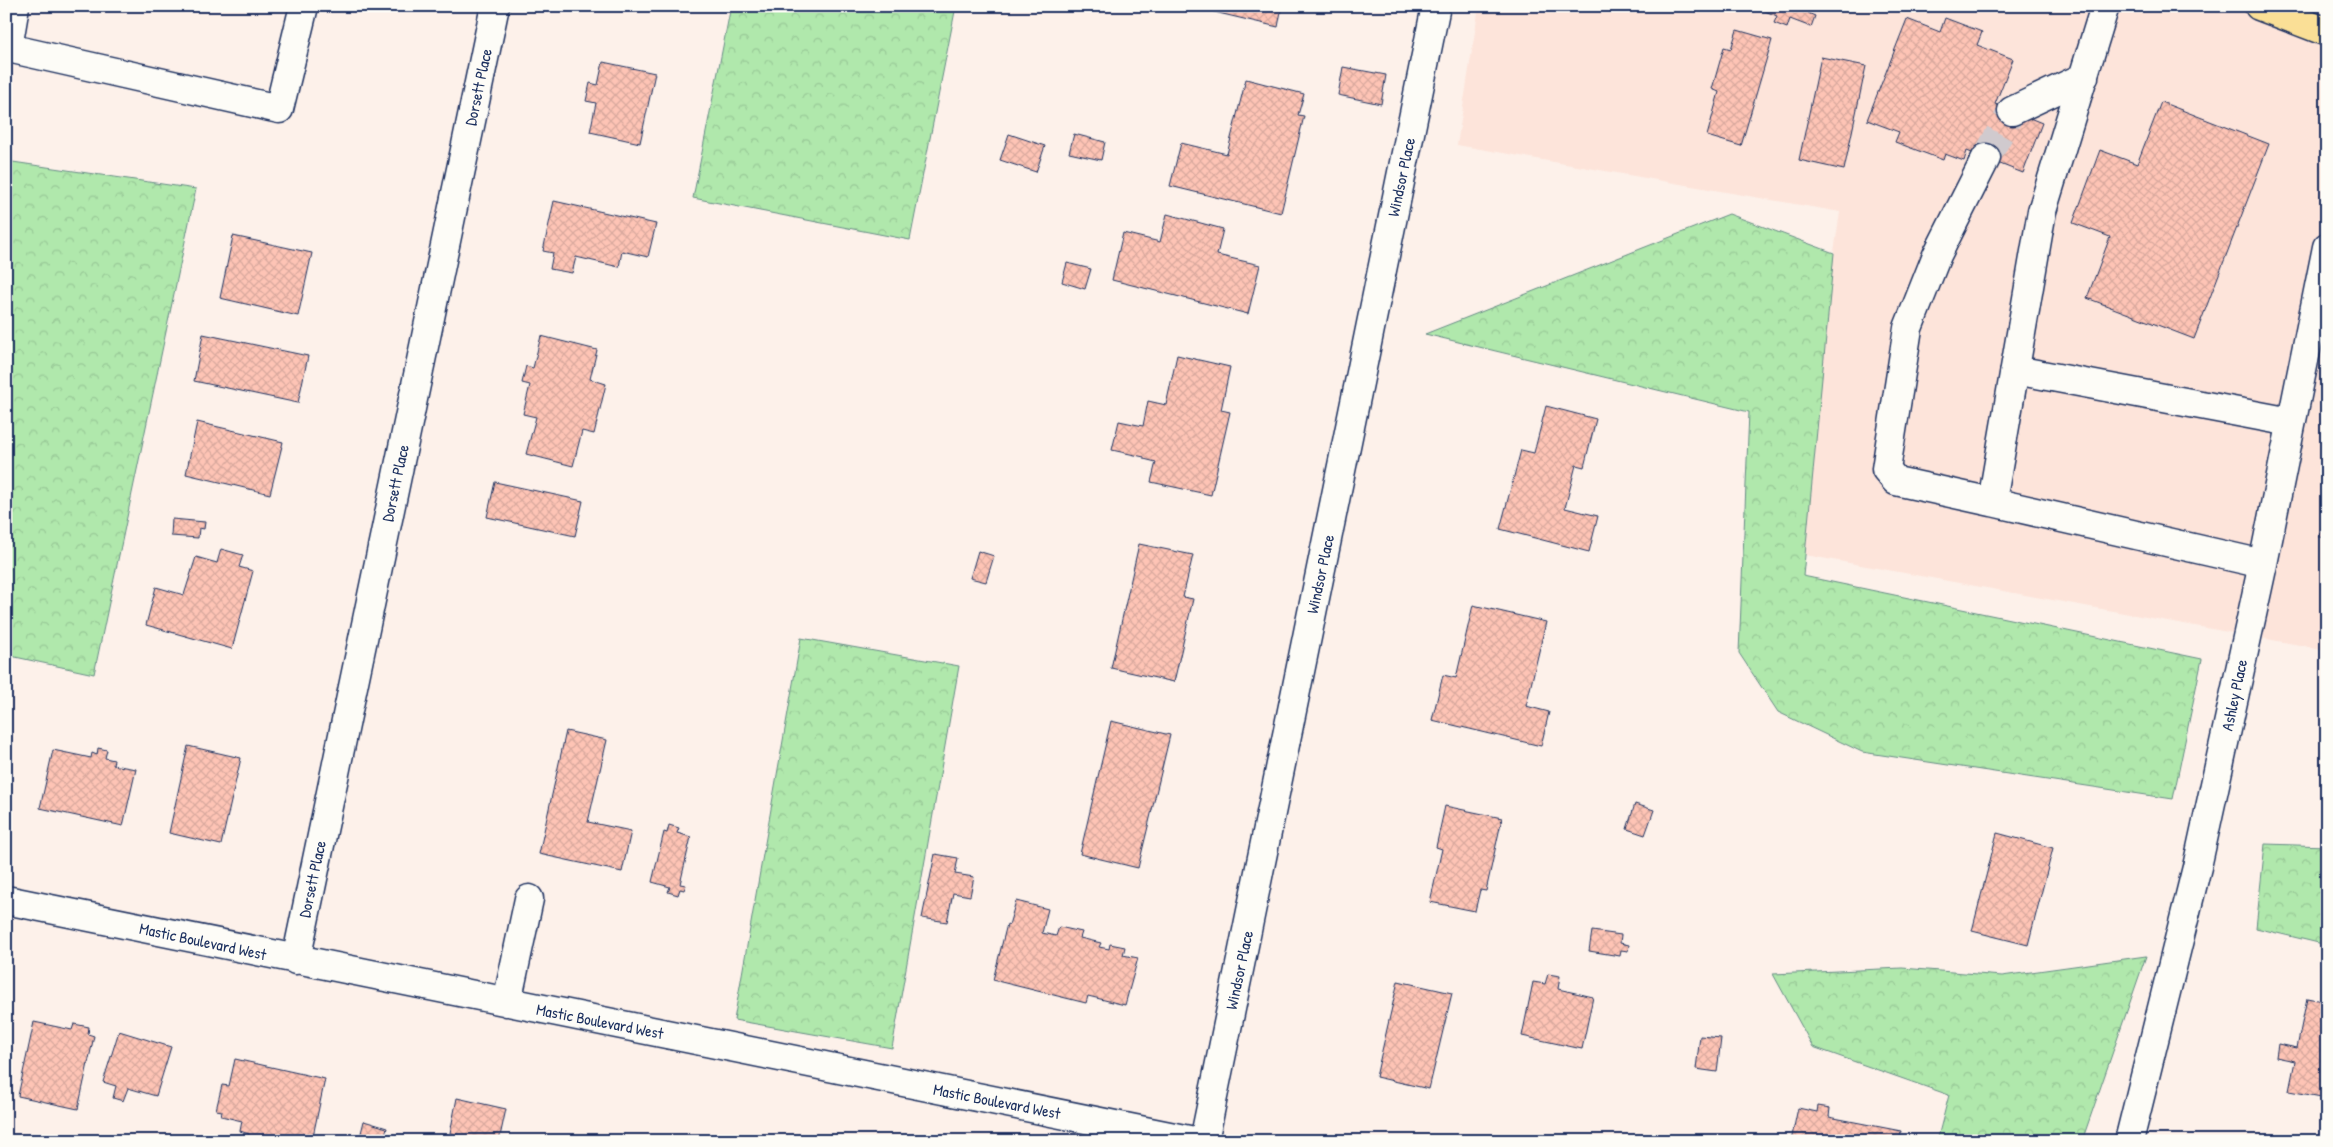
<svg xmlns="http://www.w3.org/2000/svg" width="2333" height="1147" viewBox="0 0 2333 1147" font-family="'Patrick Hand',sans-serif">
<defs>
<pattern id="forest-crowns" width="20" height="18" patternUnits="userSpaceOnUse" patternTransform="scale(1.25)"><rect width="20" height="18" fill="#b0e8ac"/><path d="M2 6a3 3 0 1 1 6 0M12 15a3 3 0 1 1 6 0" fill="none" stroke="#97c796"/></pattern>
<pattern id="building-cross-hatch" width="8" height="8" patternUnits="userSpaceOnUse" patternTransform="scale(1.25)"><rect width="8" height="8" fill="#fec4b5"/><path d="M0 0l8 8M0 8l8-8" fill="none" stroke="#d9a99e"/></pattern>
</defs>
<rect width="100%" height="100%" fill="#fdf1ea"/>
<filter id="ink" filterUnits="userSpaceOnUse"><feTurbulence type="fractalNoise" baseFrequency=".02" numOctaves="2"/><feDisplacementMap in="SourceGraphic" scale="10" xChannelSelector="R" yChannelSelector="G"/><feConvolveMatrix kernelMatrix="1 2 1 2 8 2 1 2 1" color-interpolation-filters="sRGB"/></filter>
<g filter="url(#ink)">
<path fill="#fde4da" d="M1479 6H2273L2327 30V650L1789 552 1840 212 1457 145Z"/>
<path fill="url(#forest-crowns)" stroke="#668c85" d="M731 6H956L910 240 693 198Z
M6 161 196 189 94 674 6 655Z
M1729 214 1834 253 1803 576 2202 659 2173 799 1862 752 1778 712 1739 653 1749 412 1425 334Z
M801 638 959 666 892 1048 734 1020Z
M2265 844 2327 846V945L2256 928Z
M2146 956 2082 1141H1937L1949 1095 1813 1047 1773 974 1902 968 2002 976Z"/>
<path fill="url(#building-cross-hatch)" stroke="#1b2f5e" d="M1211 6H1282L1278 27 1210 11Z
M1753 6H1811L1808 13 1815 16 1811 27 1790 19 1787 28 1774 23 1777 16Z
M1945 18 1982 32 1977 45 2013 59 1995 104 2042 123 2023 173 1967 151 1964 161 1945 154 1943 160 1895 142 1899 132 1867 120 1907 19 1940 32Z
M1737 30 1772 40 1741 146 1707 136 1719 92 1712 89 1724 47 1731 49Z
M1821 57 1866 66 1844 170 1799 160Z
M603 62 655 73 640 143 590 132 596 103 586 101 590 83 598 85Z
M1343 67 1386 75 1381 104 1338 95Z
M1246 79 1304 94 1298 115 1304 116 1281 213 1170 186 1181 143 1227 154Z
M2161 102 2269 144 2194 339 2087 298 2110 237 2073 223 2100 150 2137 164Z
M1009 134 1045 146 1036 172 1000 160Z
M1074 134 1105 142 1101 160 1069 153Z
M554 201 656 224 648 257 622 251 619 267 576 257 572 273 550 269 553 253 543 251Z
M1167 214 1223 229 1217 255 1260 265 1248 314 1112 280 1123 233 1160 242Z
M233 236 312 253 298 316 220 298Z
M1067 263 1091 269 1085 289 1062 282Z
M203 334 308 356 298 403 194 381Z
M541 336 597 350 590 379 606 384 594 434 582 431 573 466 526 454 536 417 523 414 530 385 522 383 526 366 533 368Z
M1177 355 1230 367 1221 410 1230 412 1211 495 1151 482 1156 462 1144 459V457L1112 450 1119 421 1143 426 1148 401 1166 405Z
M1546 406 1596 419 1584 467 1576 465 1565 508 1598 516 1589 552 1500 529 1521 450 1534 453Z
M197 422 283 442 270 494 186 474Z
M495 482 583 501 575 536 487 517Z
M2327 506V538L2320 537Z
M172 519 205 522 204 529 199 528 198 538 171 536Z
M1139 544 1193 555 1183 597 1193 599 1174 682 1111 668Z
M221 549 243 555 239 567 253 571 232 649 146 625 156 587 184 595 196 557 217 563Z
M978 551 994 556 986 582 970 578Z
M1473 605 1546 622 1526 706 1549 712 1541 746 1432 720 1443 675 1456 678Z
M1111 721 1170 735 1138 868 1080 854Z
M566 731 607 740 588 822 631 831 622 872 539 854Z
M188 746 241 758 221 845 169 833Z
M98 748 107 750 105 758 114 760 113 765 136 769 123 826 40 808 53 750 91 758 92 753 97 755Z
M1635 804 1654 810 1645 835 1627 829Z
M1445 806 1502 818 1486 891 1480 890 1475 911 1430 902 1442 849 1436 847Z
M669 825 679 828 677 833 691 837 680 884 686 885 684 890 680 889 678 895 668 892 670 887 652 882 664 832 667 833Z
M1997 833 2053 848 2028 945 1972 931Z
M935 854 958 858 955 874 974 877 970 896 953 893 947 922 922 918Z
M1016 901 1048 909 1042 933 1056 936 1059 927 1082 932 1080 938 1101 943 1099 947 1109 949 1110 944 1125 947 1123 955 1138 958 1125 1005 1088 996 1086 1003 993 980 1007 924 1009 925Z
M1592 931 1621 935 1620 943 1629 945 1628 951 1621 950 1620 956 1589 951Z
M1548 974 1560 976 1558 989 1593 997 1582 1049 1522 1036 1533 982 1545 984Z
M1398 981 1452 993 1429 1089 1376 1077Z
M2307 998 2327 1002V1098L2289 1091 2295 1061 2276 1057 2278 1044 2297 1048Z
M34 1022 72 1030 74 1024 89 1027 88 1034 94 1036 78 1109 18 1096Z
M119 1031 171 1047 156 1096 128 1088 123 1101 113 1098 116 1086 103 1082Z
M1700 1036 1721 1038 1717 1072 1696 1069Z
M235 1059 325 1079 313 1136 303 1134 301 1141H248L249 1134 240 1131 242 1121 221 1116 222 1111 216 1110 222 1085 229 1086Z
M457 1098 506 1109 499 1141H464L465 1137 450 1133Z
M1818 1106 1830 1108 1829 1117 1901 1131 1899 1141H1791L1798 1108 1817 1112Z
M364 1121 387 1128 383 1141H359Z"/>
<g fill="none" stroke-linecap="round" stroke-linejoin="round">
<path stroke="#d0cace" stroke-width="28" stroke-dasharray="28 14" stroke-linecap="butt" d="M1986 158 2012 111"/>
<g stroke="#1b2f5e" stroke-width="31">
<path id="minor" d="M15 6 8 48 279 109 304 6
M2105 6 2042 211 1992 502 2263 564
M2012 111 2084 77
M1986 158 1937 255 1908 328 1886 469 1896 481 1992 502
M2015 370 2291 422
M6 900 1194 1141
M296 960 495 6
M507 1002 529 899
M1204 1141 1436 6
M2129 1141 2197 867 2263 564 2327 247"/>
</g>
<g stroke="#1b2f5e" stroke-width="31">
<path id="major" d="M2259 6 2327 32"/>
</g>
<use href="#minor" stroke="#fdfcf7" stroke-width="28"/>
<use href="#major" stroke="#fadf96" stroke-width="28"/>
</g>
</g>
<g text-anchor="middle" stroke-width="5" stroke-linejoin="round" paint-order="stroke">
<g font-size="16" fill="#1b2f5e" stroke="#fdfcf7">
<text transform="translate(478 87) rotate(-78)" y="6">Dorsett Place</text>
<text transform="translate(1401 177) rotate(-78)" y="6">Windsor Place</text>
<text transform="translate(395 483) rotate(-78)" y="6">Dorsett Place</text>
<text transform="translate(1320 574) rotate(-78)" y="6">Windsor Place</text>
<text transform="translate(2234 695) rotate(-78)" y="6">Ashley Place</text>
<text transform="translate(312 879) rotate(-78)" y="6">Dorsett Place</text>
<text transform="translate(203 941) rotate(12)" y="6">Mastic Boulevard West</text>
<text transform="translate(1239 970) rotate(-78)" y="6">Windsor Place</text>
<text transform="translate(600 1021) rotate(11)" y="6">Mastic Boulevard West</text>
<text transform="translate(997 1101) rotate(11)" y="6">Mastic Boulevard West</text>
</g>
</g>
<rect width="2333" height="1147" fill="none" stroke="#fdfcf7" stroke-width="25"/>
<rect x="12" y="12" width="2308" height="1122" fill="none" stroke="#1b2f5e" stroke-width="2" filter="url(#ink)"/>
</svg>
